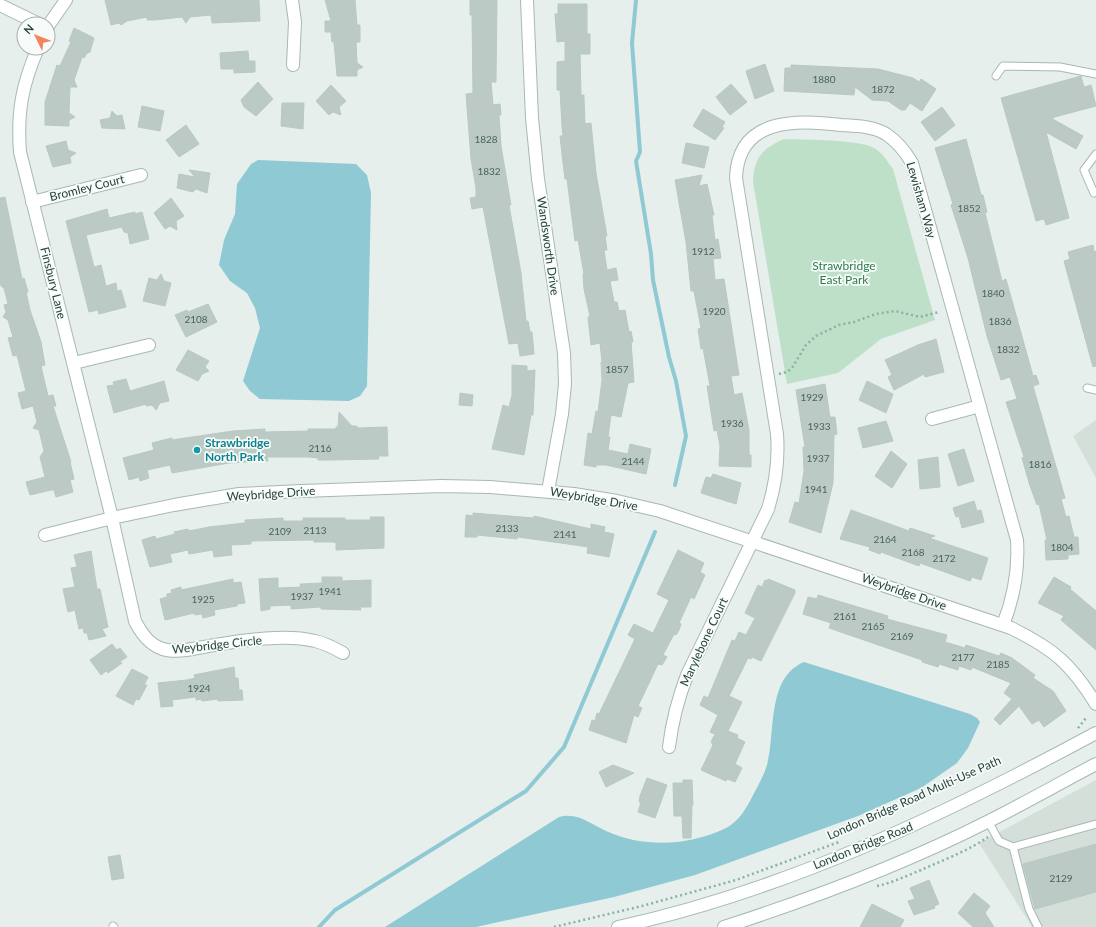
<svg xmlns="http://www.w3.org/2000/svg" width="1096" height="927" viewBox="0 0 1096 927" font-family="Lato,sans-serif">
<rect width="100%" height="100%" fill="#e6efeb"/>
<path fill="#d4dfda" d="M1096 420V478L1073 436Z
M1096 780V927H1032L979 843Z"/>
<path fill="#bfe0c8" d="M784 139C805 140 858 139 874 148 883 153 887 161 893 169L935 320 881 339 838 373 787 384 753 182C754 157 762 149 784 139Z"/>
<path fill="#8ec9d4" d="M258 160 356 164 367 175 371 193 367 386 360 396 349 401 260 399 250 391 243 381 260 328 255 308 247 293 230 281 219 265 224 240 235 214 237 184 251 164Z
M804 662 970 714 977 718 980 722 968 748 957 763 921 788 858 816 695 875 614 897 476 927H385L559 817C578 812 590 824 606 831 644 848 687 846 724 829 736 824 744 812 750 801 756 789 763 778 767 765 776 733 766 678 804 662Z"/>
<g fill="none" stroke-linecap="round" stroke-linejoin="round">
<path stroke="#8ec9d4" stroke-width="4" d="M636 0 632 43 640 152 636 161 651 254 653 280 669 357 676 381 686 436 675 485
M319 927 335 910 526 791 564 747 655 532"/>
</g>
<path fill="#bbcac4" stroke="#b8c9c2" d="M105 0H259L260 21 212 23 211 15 190 17 186 23 182 17 155 20H147V17L127 21 121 25 119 23 111 25Z
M325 0H355L357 25H360V42H356L357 63 363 67 357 70V76H337L334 42H332L331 32H325V21H331Z
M470 0H497L496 82H491L493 105 500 104 501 115H499L501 146 511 205H509L521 273 526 321H528L530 332H532L534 354 520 356 518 343 509 344 483 207 472 209 470 198 476 197V188L471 159 466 94 473 93 472 15H470Z
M558 4H587V34H590V54H580L581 95H584V99L585 124 591 123 596 173 607 236H605L607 250H604L607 270 616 268 618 280 610 281 614 302H617L619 311 625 310 629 332 631 331 633 342H631L634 382 628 383 621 417 611 415 608 437H610L608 450 628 454 630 444 651 449 646 474 606 465H596V467L584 465 588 433 592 434 596 411 598 412 602 380 601 362H602L600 343 591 345 588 317 590 316 584 289 583 274H584L578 240 575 241 567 179H565L563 163 560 136H563L562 126 560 90H557V62L565 61V41L557 42 555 14H558Z
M74 28 94 38 90 52 87 53 84 58 82 57 74 80 77 87H70L69 113 75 117 69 120V126L45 125V102L57 65 60 66 71 42 69 41Z
M248 51 249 61H255V72L234 73V69H221L220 53Z
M765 64 774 91 755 99 746 71Z
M791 65 878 69 913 78 919 82 921 79 936 89 922 111 910 103 905 110H901L888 101 872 100 855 87 854 95 784 91 785 68H791Z
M1081 76 1084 87 1091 85 1096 106 1051 118 1083 136 1076 149 1046 132 1069 218 1046 225 1044 219 1036 221 1001 98Z
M258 82 273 99 256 116 244 107 241 100Z
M731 84 747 102 730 115 716 97Z
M331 85 346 101 339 107 341 115 333 112 329 115 316 101Z
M282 103H304L303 129 281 126Z
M142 106 164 111 160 131 138 127Z
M942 107 955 125 935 141 921 122Z
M703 109 725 122 722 127 724 128 715 140 693 126Z
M112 111 117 116 122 115 125 129 102 128 100 120 110 118Z
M186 125 199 144 179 157 166 140Z
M966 139 981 195H983L987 212 985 213 1002 281 1006 279 1033 376 1036 375 1039 384 1033 386 1065 498 1061 499 1066 517 1069 516 1074 537H1078L1079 554 1068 555V559L1046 560 1045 540H1047L1039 504 1037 505 1030 486 1022 458 1024 457 1006 402 1017 399 1010 377 1001 380 987 336 968 258 951 205 953 204 935 148Z
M66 141 68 150 76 153 70 157 71 163 53 167 46 146Z
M686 143 709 147 704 168 682 163Z
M189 170 210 173 207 193 196 189 193 192 177 188 179 174 195 177Z
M702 175 699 186 707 184 714 215H712L715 240 718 239 721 258 713 259 715 280 724 279 739 375 731 376 734 395 742 393 749 430V455H751V467L719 466 720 446 717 430 714 431 707 386H710L703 348 701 349 698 329 701 328 694 291H691L686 242 675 180Z
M5 197 22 279 24 278 28 292H26L30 310 41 342 45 365 41 366 48 396 53 395 56 406H53L71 462H70L74 479 70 480 73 492 56 497 54 490H51L30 495 26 482 45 477 40 457 44 451 39 430 33 428 37 422 33 406 22 409 18 393 26 391 17 355 13 356 8 338 13 337 8 320 3 317 6 312 4 305 8 304 4 288 1 286 0 282V198Z
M171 198 184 216 176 221 177 230 170 226 165 229 154 213Z
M107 209 109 218 135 212V214L142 212 149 239 130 244 128 233 124 232 122 227 86 235 94 267 101 265 106 286 116 283 117 291 121 290 126 307 99 314 98 310 89 312 66 221Z
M1093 245 1094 252 1096 251V366L1093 367 1064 261 1070 259 1068 252Z
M161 274 164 281 171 283 165 306 143 301 149 278 157 280Z
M208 304 217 322 186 337 175 315 187 310 188 312Z
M936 339 944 372 925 377 924 374 894 390 888 377 892 375 885 360 918 345Z
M188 350 209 361 205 367 209 371 202 374 198 381 176 370Z
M512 365 527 366V371L535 370 533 415H531L524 455 492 449 503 405 509 407 512 395Z
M126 379 130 391 164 381 169 401 160 403 156 410 152 405 146 406V404L114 413 107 386 114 385 113 382Z
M867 381 893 394 886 413 859 400Z
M825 384 830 417H835L837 434 834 435 833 483 821 533 789 522 795 502 799 503 804 471 803 447H805L796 390Z
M460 393 473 395 472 406 459 405Z
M339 412 352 426H357V428L387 427 388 456H378L379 459 331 460H318V458L308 457H267L268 461 229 463 172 473 170 465 147 470 149 478 140 481 139 477 129 480 123 458 154 450 152 443 172 438V440L233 431 265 429V432L308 431V429H336V427H338Z
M886 421 893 441 863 448 858 428Z
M964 449 974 481 958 486 948 454Z
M891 451 907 464 892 488 875 476Z
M938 457 940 487 920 489 918 460Z
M713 474 741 483 736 504 701 493 706 477 711 478Z
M974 501 977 511 981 510 984 522 962 528 959 516 956 517 953 508Z
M851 510 909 531 910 528 935 536 929 538 988 558 981 580 972 577 970 581 920 563 919 566 881 552 880 554 869 550 870 547 840 539Z
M473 513 534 518V516L591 529V524L605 527 604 532 614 534 609 557 587 553 588 547 568 544 518 537 517 539 477 535V537H465L466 515 473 516Z
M370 517H384V548L336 550V543L333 542H314V540L251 541V544L231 545 232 555 214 557 213 550 189 554 188 550 170 554 172 562 150 567 142 540 155 536 156 539 175 534 174 532 188 529 189 531 209 527 245 523V520L283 518V521H303V518H345V520H371Z
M678 550 704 563 700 572 705 575 694 599 691 597 679 623 681 624 679 630 676 635 674 634 663 655 667 657 662 665 658 664 650 681 638 706 642 708 638 717 634 715 626 743 589 730 592 720 595 721 597 713 599 714 635 639 628 635 634 624 653 633 669 600 657 594Z
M91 551 97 589H100L108 627 102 629 106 636 89 640 87 633H84L83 628 79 629 75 610 68 612 63 589 75 587 71 568 77 567 74 555Z
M322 577H342V581L371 580V607H360L361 610 321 609V607L291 609V605L270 606V609L261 611 259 579 278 578V588L301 587 300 584 322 583Z
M1054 577 1071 587 1070 589 1096 611V650L1061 620 1064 616 1038 603Z
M233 579V583L241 582 245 603 237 604V606L214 610 215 615 203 618 202 614 195 615 194 613 165 620 160 599 167 597V594L172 593 171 590 181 587V590Z
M768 579 795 590V593L761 661 752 657 751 659 748 658 729 696 742 702 728 731 738 735 737 738 745 742 735 764 742 768 735 782 727 779 726 781 701 770 713 745 711 742 715 734 710 732 718 715 700 705 704 696 708 698 732 640 735 641 739 632 746 635 755 618 745 613 758 585 762 587 765 580 767 581Z
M818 595 888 616 887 619 947 635 945 642 965 648 966 645 999 656 1001 653 1012 658 1035 675 1033 678 1053 691 1066 711 1044 727 1039 720 1032 724 1019 706 1000 725 994 719 1012 699 1004 693 1011 683 972 667 971 670 959 666 958 670 939 664 938 667 922 662V660L829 628 831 623 803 614 808 597 817 599Z
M112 644 117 650 120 648 127 657 119 662 122 663 108 673 106 671 101 675 90 660Z
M234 667 235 678H238L239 690H242L243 700 218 701V699L202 701 201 699 196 700V697L172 700 173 706 161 707 158 683 187 680 195 678 194 675Z
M132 669 148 677 144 685H147L139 700 136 699 133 705 116 696Z
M613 765 634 773 606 787 599 772Z
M647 778 667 785 655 818 638 812 641 802H639L640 796Z
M683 780H692L693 805H692L691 838H683L682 816H674L673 783H683Z
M1096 844V892L1035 909 1023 864Z
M120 855 124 878 112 880 108 857Z
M929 880 939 904 934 906 935 908 914 915 908 901 915 899 910 888Z
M974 893 990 906 985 913 994 927H973L958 913Z
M872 904 904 920 900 927H860Z"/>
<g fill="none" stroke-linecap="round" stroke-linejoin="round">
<g stroke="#a8b8b2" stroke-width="9">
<path id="service" d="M996 76 1003 66 1060 67 1096 74
M1096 154 1084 170 1094 193 1096 192
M1087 388 1096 390
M988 821 999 841 1013 847 1096 824
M1013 847 1029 909 1038 927
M113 926 114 927"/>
</g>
<g stroke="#a8b8b2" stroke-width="14">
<path id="minor" d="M292 0 295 22 293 65
M527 0 532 118 538 179 564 353 565 384 562 414 548 491
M0 5 39 24
M48 26 66 0
M38 48C22 85 17 112 20 152L112 518 135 621C142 635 151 647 167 650 183 653 200 647 215 645 245 640 286 634 315 641 325 643 334 648 343 653
M32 202 141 175
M74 363 149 345
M932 419 980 406
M45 535 112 518 174 505 239 494 302 491 441 486 490 487 574 494 617 501 660 511 1011 628C1054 649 1071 664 1096 704
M669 747C672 721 678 699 687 675L768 509C776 483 779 460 777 434L736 178C738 118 796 119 841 125 856 126 873 126 886 134 898 142 905 151 912 163L1017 540C1019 571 1014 597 1003 625"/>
</g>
<g stroke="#a4bbb3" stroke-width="14">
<path id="secondary" d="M618 927C787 890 944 815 1096 733
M724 927C814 898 904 864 989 821 1025 803 1060 783 1096 764"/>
</g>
<path stroke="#86b3a5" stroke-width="2.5" stroke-dasharray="2 3" stroke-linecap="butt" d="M779 374 787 372 792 368 806 345 816 336 839 325 854 322 876 314 895 311 920 317 939 312
M1078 728 1086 718
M877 886C892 883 906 876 921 870 943 860 968 851 988 837
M554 927 642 906 736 880 839 842"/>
<use href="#service" stroke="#fff" stroke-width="7"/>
<use href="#minor" stroke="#fff" stroke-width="12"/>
<use href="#secondary" stroke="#fff" stroke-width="12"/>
</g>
<circle fill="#0f9aa8" stroke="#f7fbf9" stroke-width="1.5" cx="197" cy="450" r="4"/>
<g text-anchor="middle" stroke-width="3.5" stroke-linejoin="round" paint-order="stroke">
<g font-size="10" fill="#4a645c">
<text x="824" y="83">1880</text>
<text x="883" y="93">1872</text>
<text x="486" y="143">1828</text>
<text x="489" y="175">1832</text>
<text x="969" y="212">1852</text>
<text x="703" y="255">1912</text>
<text x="993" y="297">1840</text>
<text x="714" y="315">1920</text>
<text x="196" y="323">2108</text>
<text x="1000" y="325">1836</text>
<text x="1008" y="353">1832</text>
<text x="617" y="373">1857</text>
<text x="812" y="401">1929</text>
<text x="732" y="427">1936</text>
<text x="819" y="430">1933</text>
<text x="320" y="452">2116</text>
<text x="818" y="462">1937</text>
<text x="633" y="465">2144</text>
<text x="1040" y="468">1816</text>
<text x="816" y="493">1941</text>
<text x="507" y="532">2133</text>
<text x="315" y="534">2113</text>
<text x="280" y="535">2109</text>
<text x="565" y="538">2141</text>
<text x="885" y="543">2164</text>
<text x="1062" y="551">1804</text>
<text x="913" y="556">2168</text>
<text x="944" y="562">2172</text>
<text x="330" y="595">1941</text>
<text x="302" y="600">1937</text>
<text x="203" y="603">1925</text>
<text x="845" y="620">2161</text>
<text x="873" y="630">2165</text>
<text x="902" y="640">2169</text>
<text x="963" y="661">2177</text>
<text x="998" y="668">2185</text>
<text x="199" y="692">1924</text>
<text x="1061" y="882">2129</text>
</g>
<g font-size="12" fill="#24423a" stroke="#f7fbf9">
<text transform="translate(87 188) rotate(-14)" y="4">Bromley Court</text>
<text transform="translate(921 200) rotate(74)" y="4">Lewisham Way</text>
<text transform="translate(548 246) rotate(82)" y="4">Wandsworth Drive</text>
<text transform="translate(53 283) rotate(76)" y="4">Finsbury Lane</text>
<text transform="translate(271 494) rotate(-4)" y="4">Weybridge Drive</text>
<text transform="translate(594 499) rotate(10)" y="4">Weybridge Drive</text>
<text transform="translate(904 592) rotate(19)" y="4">Weybridge Drive</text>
<text transform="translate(704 642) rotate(-65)" y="4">Marylebone Court</text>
<text transform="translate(217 645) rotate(-6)" y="4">Weybridge Circle</text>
<text transform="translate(914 798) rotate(-24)" y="4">London Bridge Road Multi-Use Path</text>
<text transform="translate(863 846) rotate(-22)" y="4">London Bridge Road</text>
</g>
<g font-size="12" fill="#2d7a4b" stroke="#f7fbf9">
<text x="844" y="270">Strawbridge<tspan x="844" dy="14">East Park</tspan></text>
</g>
<g font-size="12" font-weight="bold" fill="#0d838f" stroke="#f7fbf9" text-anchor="start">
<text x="205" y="447">Strawbridge<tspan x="205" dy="14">North Park</tspan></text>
</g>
</g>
<g transform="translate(36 36) rotate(313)"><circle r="19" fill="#f7fbf9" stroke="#a3b1ad"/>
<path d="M0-3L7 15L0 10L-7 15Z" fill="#f4845f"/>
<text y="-6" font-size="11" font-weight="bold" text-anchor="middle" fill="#24423a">N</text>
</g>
</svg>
